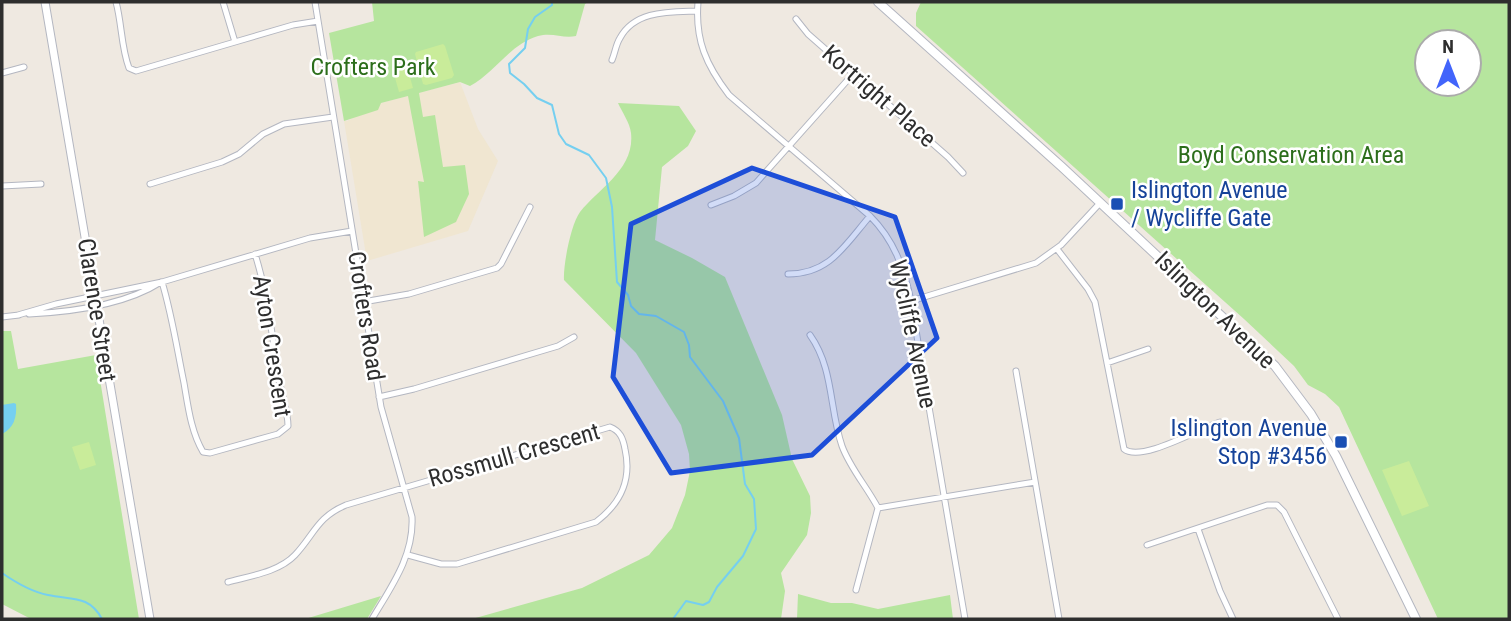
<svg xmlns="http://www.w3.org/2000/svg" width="1511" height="621" viewBox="0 0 1511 621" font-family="'Roboto Condensed',sans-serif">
<rect width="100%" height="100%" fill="#efe9e1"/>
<path fill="#f0e6d1" d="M460 82 478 129 498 161 468 231 367 261 344 121H347L381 103Z"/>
<path fill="#b6e59e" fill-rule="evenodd" d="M372 2H588L585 4 576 36C563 39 553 32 538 36 510 44 495 73 470 86L460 82 419 93 423 117 435 115 443 167 465 165 469 194 456 222 424 237 418 181 424 182 408 96 381 103 378 110 344 121 329 33 374 21Z
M921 2H1509V619H1438L1339 407 1325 394 1308 385 1294 366 1244 319 916 26V13ZM1427 42H1469V84H1427Z
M618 103 679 106 696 131 688 146 662 167 655 240 692 258 725 277 782 415 792 459 810 496 811 513 807 535 781 573 785 591 781 619H472L582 588 649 555 672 528 685 495 690 471 689 454 681 425 636 353 564 280C563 265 571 224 580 212 599 188 635 169 631 133 630 123 622 112 618 103Z
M2 331H11L18 369 96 355 139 619H31L2 604Z
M798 594 831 603H852L878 609 950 595 953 619H797Z
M381 596 367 619H305Z"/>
<path fill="#c9ec9a" d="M443 44 445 46 454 75 452 78 426 85 423 84 415 54 416 52Z
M406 63 413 88 399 92 392 67Z
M89 442 96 465 80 470 72 447Z
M1409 461 1429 506 1402 516 1382 470Z"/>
<path fill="#75cff0" d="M14 403 16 404C17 417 14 428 2 434V405Z"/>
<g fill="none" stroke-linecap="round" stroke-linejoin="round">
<path stroke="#75cff0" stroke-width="2" d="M552 2V5L535 17 528 29 525 48 509 64 510 73 524 84 537 98 552 105 559 134 566 144 589 155 606 178 612 207 617 282 628 295 631 306 639 314 656 316 684 332 689 345 690 357 723 401 739 438 745 484 754 499 756 529 743 556 717 587 709 602 703 605 686 601 673 619
M2 501V508
M2 573C15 582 32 592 48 595 72 600 89 595 102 619"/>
<g stroke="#b4b7c1" stroke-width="7">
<path id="minor" d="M116 2C122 24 121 47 129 68L136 71 235 42 223 2
M315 2 381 407 412 517C414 556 391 587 372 619
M698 2C695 40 706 65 729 95L870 216C894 240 904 268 911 301L965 619
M796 19 808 34 948 157 963 173
M235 42 293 25 318 21
M612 60C615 53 616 44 620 38 635 10 670 12 697 11
M2 73 24 67
M150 184 222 162 239 154 263 134 284 124 333 117
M2 186 41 184
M711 205 734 196 756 183 853 74
M1057 249 1088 289 1095 302 1124 449C1141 463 1200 428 1220 422
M788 274C830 274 845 245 870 216
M162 282C172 315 177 349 184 383 188 406 191 432 203 452L210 453 278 434 288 426C288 410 281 394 279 378 272 337 268 295 255 254
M911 301 1036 263 1061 245 1100 203
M363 302 409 294 497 268 501 264 530 207
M29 314C71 312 125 305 161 282
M18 315 56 304 162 282 310 238 352 231
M2 317 19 315
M810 335C834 369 829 408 842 446 850 468 867 487 878 508
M1107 363 1148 349
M1016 371 1059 619
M379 397 414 389 558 346 574 337
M878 508 1035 482
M1198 529 1220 591 1233 619
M1147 545 1267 505H1277L1284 512 1338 619
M228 582C250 576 279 572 295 555 314 535 317 517 346 505L610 427C620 431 623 438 625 449 632 480 621 503 596 522L457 564H441L408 555
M856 590 878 508"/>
</g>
<g stroke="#b4b7c1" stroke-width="9">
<path id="tertiary" d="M45 2 150 619"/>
</g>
<g stroke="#b4b7c1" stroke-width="10">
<path id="secondary" d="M878 2 1062 167 1275 366 1311 414 1336 456 1416 619"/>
</g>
<use href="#minor" stroke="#fff" stroke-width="5"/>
<use href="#tertiary" stroke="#fff" stroke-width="7"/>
<use href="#secondary" stroke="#fff" stroke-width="8"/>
</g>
<path fill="#1d4ed8" fill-opacity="0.2" stroke="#1d4ed8" stroke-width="5" stroke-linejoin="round" d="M752 168 895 217 937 338 812 455 671 473 613 377 631 224Z"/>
<g fill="#1a4fb4" stroke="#fff" stroke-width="2.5">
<rect x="1110" y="197" width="14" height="14" rx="3.5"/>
<rect x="1334" y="435" width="14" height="14" rx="3.5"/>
</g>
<g text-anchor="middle" stroke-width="5" stroke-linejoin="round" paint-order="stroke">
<g font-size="24" fill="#2c6e1b" stroke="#fff">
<text x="373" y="75">Crofters Park</text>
<text x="1291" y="163">Boyd Conservation Area</text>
</g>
<g font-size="24" fill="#2e2e2e" stroke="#fff">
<text transform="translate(879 96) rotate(41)" y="8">Kortright Place</text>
<text transform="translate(97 310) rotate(81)" y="8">Clarence Street</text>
<text transform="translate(1215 310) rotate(44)" y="8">Islington Avenue</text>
<text transform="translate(366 316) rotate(81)" y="8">Crofters Road</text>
<text transform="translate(913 334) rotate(78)" y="8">Wycliffe Avenue</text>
<text transform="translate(272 346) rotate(81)" y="8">Ayton Crescent</text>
<text transform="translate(514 455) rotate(-16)" y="8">Rossmull Crescent</text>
</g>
<g font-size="24" fill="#164399" stroke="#fff" text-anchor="start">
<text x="1131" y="198">Islington Avenue<tspan x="1131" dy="28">/ Wycliffe Gate</tspan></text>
<text x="1327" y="436" text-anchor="end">Islington Avenue<tspan x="1327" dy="28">Stop #3456</tspan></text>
</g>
</g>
<rect width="1511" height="621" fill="none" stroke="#2e2e2e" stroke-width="7"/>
<g transform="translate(1448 63)"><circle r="33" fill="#ffffff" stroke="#ababab" stroke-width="2"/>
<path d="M0-5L12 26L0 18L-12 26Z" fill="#4264fb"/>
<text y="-10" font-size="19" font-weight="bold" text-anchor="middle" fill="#2e2e2e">N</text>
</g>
</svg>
